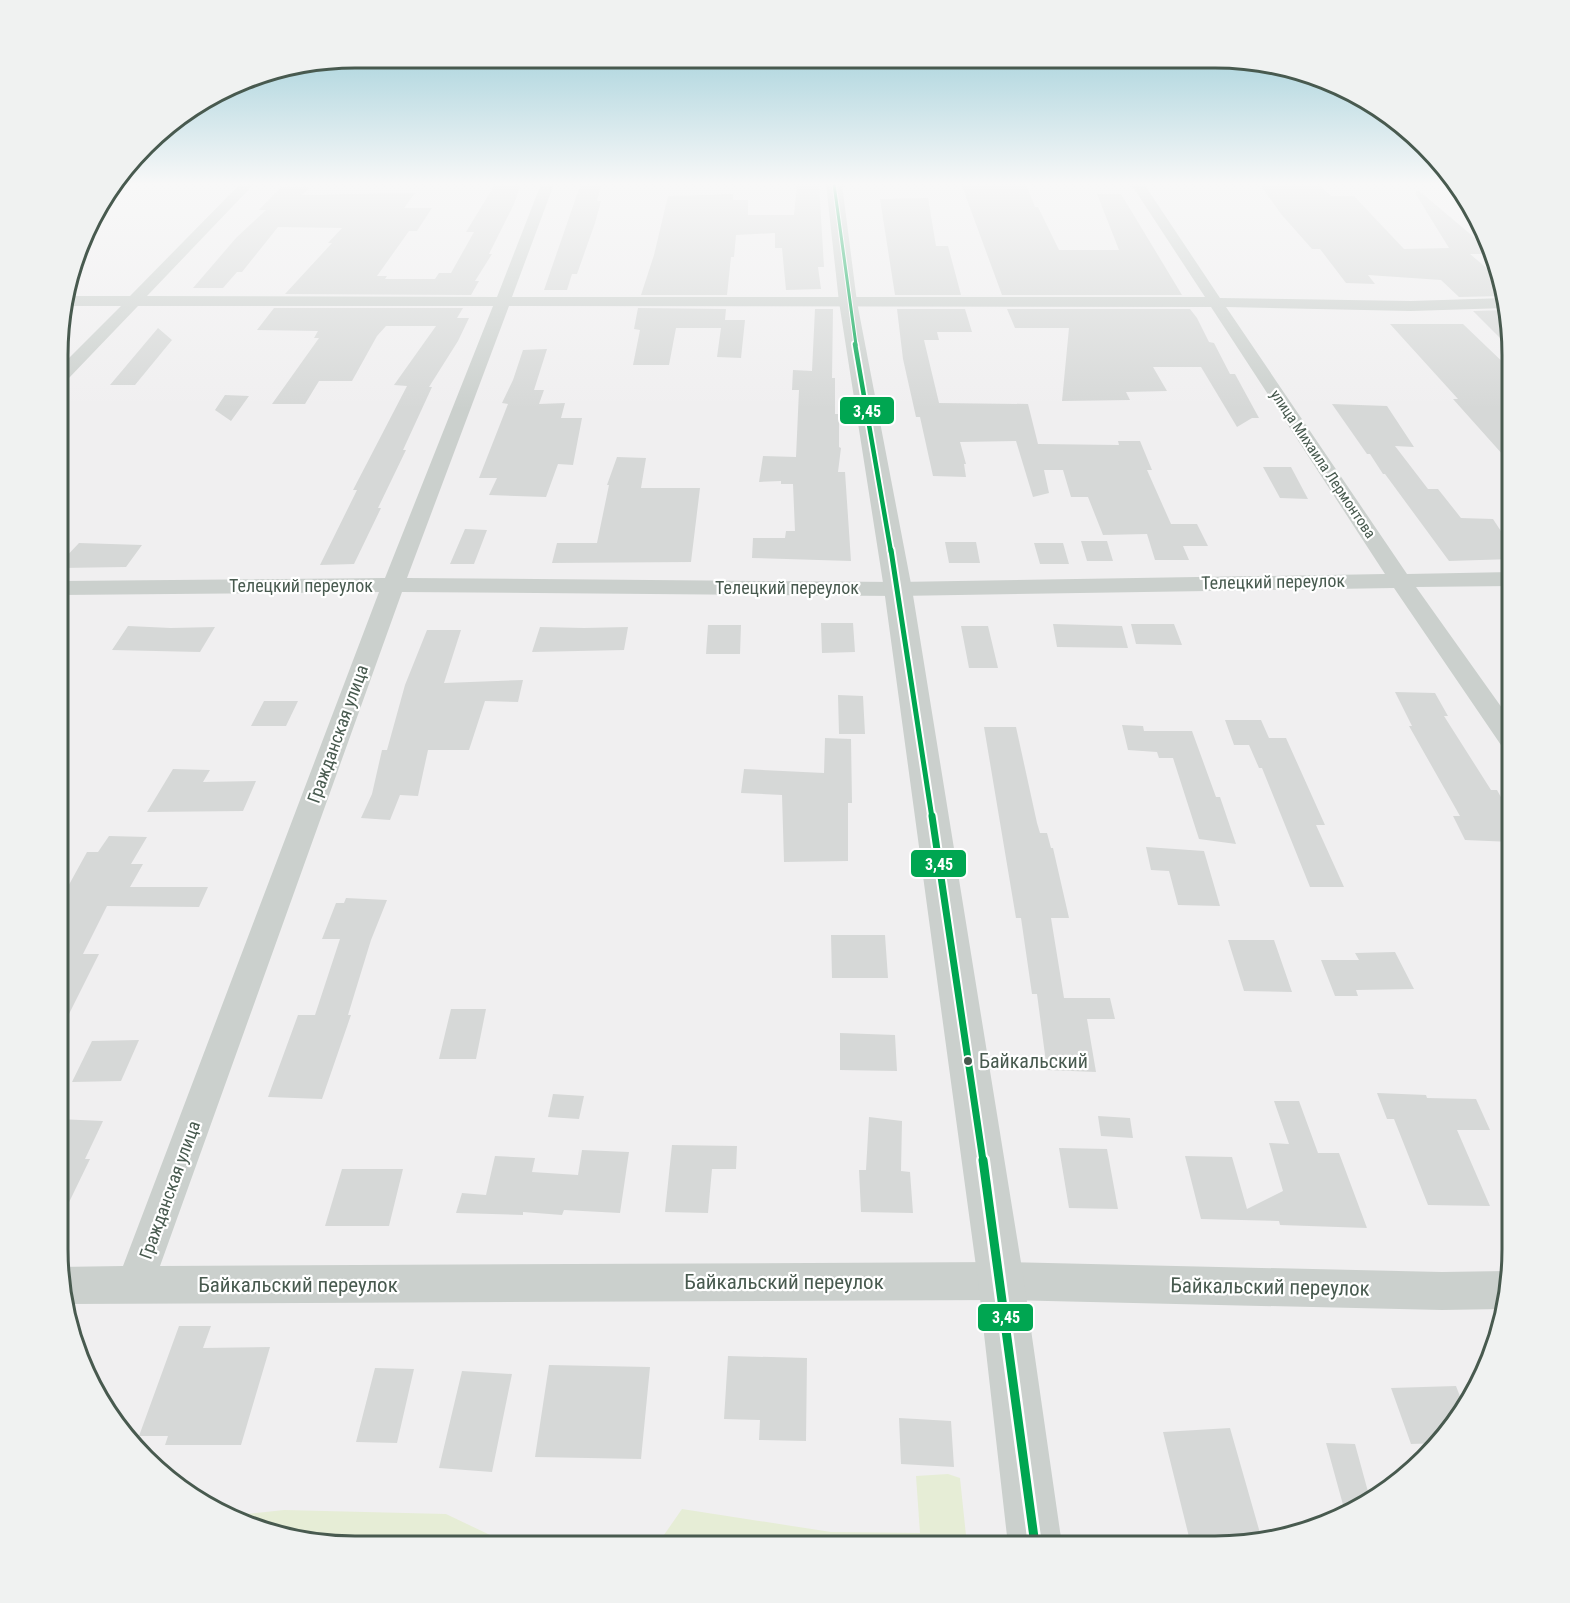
<svg xmlns="http://www.w3.org/2000/svg" width="1570" height="1603" viewBox="0 0 1570 1603" font-family="'Roboto Condensed',sans-serif">
<rect width="100%" height="100%" fill="#f0eff0"/>
<path fill="#e6edd6" d="M948 1474 960 1478 967 1545H657L682 1509 831 1532 920 1533 916 1476Z
M284 1510 446 1514 511 1545H335L227 1516Z"/>
<path fill="#d6d8d7" d="M797 184H819L824 267H818L821 289 786 290 782 248H775V233L736 235 734 257H731L727 295H641L654 255 668 196 733 194V200H748V215H794Z
M1005 184H1026L1035 207H1038L1059 250H1119L1097 194H1121L1182 295H1002L962 186H1006Z
M494 186H520L514 204 489 254H492L475 281H479L471 295 285 294 332 243H328L342 228 278 227 242 272H237L223 288H193L236 238 266 210H259L281 187H310L302 195 415 193 404 208H432L417 231H409L377 276H387L385 279H435L439 273H451L474 232H466Z
M580 186H601L597 201H601L595 223 577 274H572L567 290H544Z
M1261 186H1321L1331 196H1354L1404 249 1449 248 1415 193 1418 190 1494 254H1470L1502 281 1504 296 1459 297 1441 280 1368 275 1375 284 1346 283 1320 249H1312L1281 214Z
M928 198 936 246H948L961 295H895L880 199Z
M274 308H463L457 318H469L458 341 429 387H432L403 450H406L378 508H381L354 564 320 565 357 490H353L407 386 394 385 436 326H386L377 336 352 381H319L305 404H272L319 338H314L318 331 257 330Z
M638 308 726 309 725 320H745L741 358 717 357 721 328H676L669 365H633L640 330 634 329Z
M815 309H833L832 378H835V414H839V447L841 448 838 472H845L851 561 752 558 753 538H785L786 531H795L793 484H781V481L759 482 763 456 796 457 799 390H792L793 370 812 371Z
M897 309H965L972 332H937L939 340H924L939 403 1028 404 1038 444 1119 445 1118 441H1140L1152 470H1147L1171 524H1197L1208 546H1183L1189 560H1155L1147 534 1103 535 1088 497H1071L1063 470H1044L1049 493 1033 497 1016 441 960 442 966 464H964L966 477 933 476 920 417H916L903 359Z
M1007 309H1190L1197 318 1209 342 1214 343 1230 374H1235L1259 418H1252L1237 427 1201 367H1153L1167 391 1126 392 1130 400 1062 401 1069 328H1015Z
M1507 310 1512 335V350L1473 311Z
M1390 324H1463L1512 371V465L1453 399H1458Z
M158 328 172 340 135 385H110Z
M547 349 534 390H544L539 404 565 403 561 418H582L573 465 558 464 546 497 489 495 497 478H479L508 404 502 403 513 380 523 350Z
M225 395 249 396 231 421 215 410Z
M1332 404 1387 406 1414 447 1395 446 1428 489H1438L1461 518 1493 519 1512 548V559L1449 561 1385 474H1383L1370 454H1367Z
M617 457 646 458 641 488H700L691 562 552 563 557 543H597L609 485H607Z
M1263 467H1291L1308 499 1280 498Z
M465 529 487 530 474 564H450Z
M1081 541H1107L1113 561H1087Z
M945 542H976L980 563H949Z
M79 543 142 545 126 567 61 568V562Z
M1034 543H1063L1069 564H1040Z
M821 623H853L855 652 822 653Z
M1053 624 1122 626 1128 648 1057 647Z
M1131 624H1174L1182 645 1136 644Z
M708 625H741L740 654H706Z
M128 626 171 628 215 627 200 652 112 650Z
M961 626H988L998 668H969Z
M540 627 584 628 628 627 624 650 532 652Z
M427 630H461L444 683 523 680 518 702 485 701 469 750H428L418 796 400 795 390 820 361 818 372 794 382 750H387L405 685Z
M1395 692 1435 693 1448 716H1444L1491 790H1497L1512 817V842L1465 840 1453 816H1460L1409 726H1412Z
M838 695 863 696 865 734H839Z
M264 701H298L286 726H251Z
M1225 720H1261L1269 738H1286L1325 825H1316L1344 887H1310L1262 768H1259L1249 745H1234Z
M1122 725 1143 726 1144 731H1192L1216 797H1220L1236 844 1199 839 1173 758H1159L1157 752 1128 750Z
M984 727H1016L1037 823 1040 833H1047L1051 848H1053L1069 918H1051L1064 998H1110L1115 1019H1087L1096 1072 1047 1070 1037 994H1032L1021 918H1016Z
M825 738 851 739 852 803H848V861L784 862 782 795 741 793 744 769 824 773Z
M173 769 210 770 203 782 256 781 243 811 147 812Z
M109 836 147 837 131 864H143L130 887H208L199 907 107 906 83 954H99L59 1034 60 901 87 852H98Z
M1146 847 1204 851 1220 906 1178 905 1169 871 1151 870Z
M346 898 387 900 371 940 348 1015H351L322 1099 268 1097 298 1015H315L340 939H322L336 903H344Z
M831 935H885L888 978H832Z
M1228 940H1274L1292 992 1244 991Z
M1395 952 1414 989 1356 990 1358 996H1335L1321 960H1359L1355 953Z
M451 1009H486L476 1059H439Z
M840 1033 895 1035 897 1071 840 1070Z
M139 1040 121 1081 72 1082 92 1041Z
M1377 1093 1426 1095 1427 1098 1476 1099 1490 1130H1457L1490 1206 1428 1205 1394 1119H1387Z
M553 1094 584 1096 579 1119 548 1117Z
M1274 1101H1299L1318 1153H1339L1367 1228 1280 1225 1279 1221 1201 1219 1185 1156 1232 1157 1247 1209 1283 1191 1269 1143 1289 1144Z
M1098 1116 1130 1118 1133 1138 1101 1136Z
M869 1117 902 1121 901 1171 910 1172 913 1213 861 1212 859 1170H866Z
M58 1119 103 1121 85 1159H90L58 1225Z
M672 1145 737 1146 736 1169H712L708 1213 665 1212Z
M1059 1148 1107 1149 1118 1209 1069 1208Z
M582 1150 629 1152 620 1213 564 1210 562 1215 523 1212V1215L456 1213 462 1193 486 1195 495 1156 535 1158 532 1172 578 1175Z
M342 1169H403L389 1226H325Z
M179 1326H211L203 1348 270 1347 241 1445H165L168 1436H139Z
M728 1356 807 1358 806 1441 759 1440 760 1420 724 1419Z
M549 1365 650 1367 641 1459 535 1457Z
M375 1368 414 1369 397 1443 356 1442Z
M462 1371 512 1374 492 1472 439 1468Z
M1456 1386 1464 1407 1440 1443 1411 1444 1391 1388Z
M899 1418 951 1421 954 1467 901 1464Z
M1230 1428 1262 1540 1235 1545H1191L1163 1432Z
M1326 1443 1355 1444 1370 1499 1345 1512Z"/>
<g fill="none" stroke-linecap="round" stroke-linejoin="round">
<path fill="#cbd0cd" fill-rule="evenodd" d="M240 184H254L147 296 497 297 541 184H554L512 297H1205L1131 184H1144L1220 298 1411 301 1505 298 1506 308 1411 311 1226 307 1407 574 1512 572V586L1416 587 1512 722V750L1503 748 1394 588 898 596 402 592 160 1266 1001 1262 1442 1272 1506 1271 1511 1273 1501 1309 1442 1310 1001 1300 65 1304 58 1267 123 1266 379 592 61 595V581L385 578 493 306H138L68 379 62 380V365L121 306H63V296H130ZM509 306 1211 307 1385 574 898 582 407 578Z
M1442 184H1456L1467 202H1460Z"/>
<path fill="#cbd0cd" fill-rule="evenodd" d="M826 184H842L857 302 912 589 1024 1281 1062 1545H1008L978 1281 884 589 839 302Z"/>
<g stroke="#fff" stroke-width="5">
<path id="bus-1-far4" d="M834 184 856 345"/>
</g>
<g stroke="#fff" stroke-width="8">
<path id="bus-1-far3" d="M855 344 891 552"/>
</g>
<g stroke="#fff" stroke-width="9">
<path id="bus-1-far2" d="M891 550 932 818"/>
</g>
<g stroke="#fff" stroke-width="11">
<path id="bus-1-far1" d="M932 816 983 1161"/>
</g>
<g stroke="#fff" stroke-width="14">
<path id="bus-1" d="M983 1160 1035 1545"/>
</g>
<use href="#bus-1-far4" stroke="#00a651" stroke-width="3"/>
<use href="#bus-1-far3" stroke="#00a651" stroke-width="4.5"/>
<use href="#bus-1-far2" stroke="#00a651" stroke-width="5"/>
<use href="#bus-1-far1" stroke="#00a651" stroke-width="7"/>
<use href="#bus-1" stroke="#00a651" stroke-width="9"/>
</g>
<linearGradient id="sky" x2="0" y2="1"><stop stop-color="#91c8d4"/><stop offset="0.45" stop-color="#f8f8f8"/><stop offset="1" stop-color="#f8f8f8" stop-opacity="0"/></linearGradient>
<rect width="1570" height="409" fill="url(#sky)"/>
<circle fill="#485a4f" stroke="#fff" stroke-width="2" cx="968" cy="1061" r="5"/>
<g text-anchor="middle" stroke-width="4.5" stroke-linejoin="round" paint-order="stroke">
<g font-size="15" fill="#485a4f" stroke="#fff">
<text transform="translate(1323 464) rotate(56)" y="5">улица Михаила Лермонтова</text>
</g>
<g font-size="18" fill="#485a4f" stroke="#fff">
<text transform="translate(1273 582) rotate(-1)" y="6">Телецкий переулок</text>
<text x="301" y="592">Телецкий переулок</text>
<text x="787" y="594">Телецкий переулок</text>
<text transform="translate(338 734) rotate(-70)" y="6">Гражданская улица</text>
<text transform="translate(170 1190) rotate(-70)" y="6">Гражданская улица</text>
</g>
<g font-size="20" fill="#485a4f" stroke="#fff" text-anchor="start">
<text x="979" y="1068">Байкальский</text>
</g>
<g font-size="21" fill="#485a4f" stroke="#fff">
<text x="784" y="1289">Байкальский переулок</text>
<text x="298" y="1292">Байкальский переулок</text>
<text transform="translate(1270 1287) rotate(1)" y="7">Байкальский переулок</text>
</g>
</g>
<path d="M0 0H1570V1603H0ZM355 68H1215A287 287 0 0 1 1502 355V1249A287 287 0 0 1 1215 1536H355A287 287 0 0 1 68 1249V355A287 287 0 0 1 355 68Z" fill="#f0f2f1" fill-rule="evenodd"/>
<path fill="none" stroke="#485a4f" stroke-width="3" d="M355 68H1215A287 287 0 0 1 1502 355V1249A287 287 0 0 1 1215 1536H355A287 287 0 0 1 68 1249V355A287 287 0 0 1 355 68Z"/>
<g stroke="#fff" stroke-width="2">
<rect x="839" y="396" width="56" height="29" rx="6" fill="#00a651"/>
<rect x="910" y="849" width="57" height="29" rx="6" fill="#00a651"/>
<rect x="977" y="1303" width="57" height="29" rx="6" fill="#00a651"/>
</g>
<g font-size="16" text-anchor="middle" font-weight="bold" fill="#fff">
<text x="867" y="417">3,45</text>
<text x="939" y="870">3,45</text>
<text x="1006" y="1323">3,45</text>
</g>
</svg>
